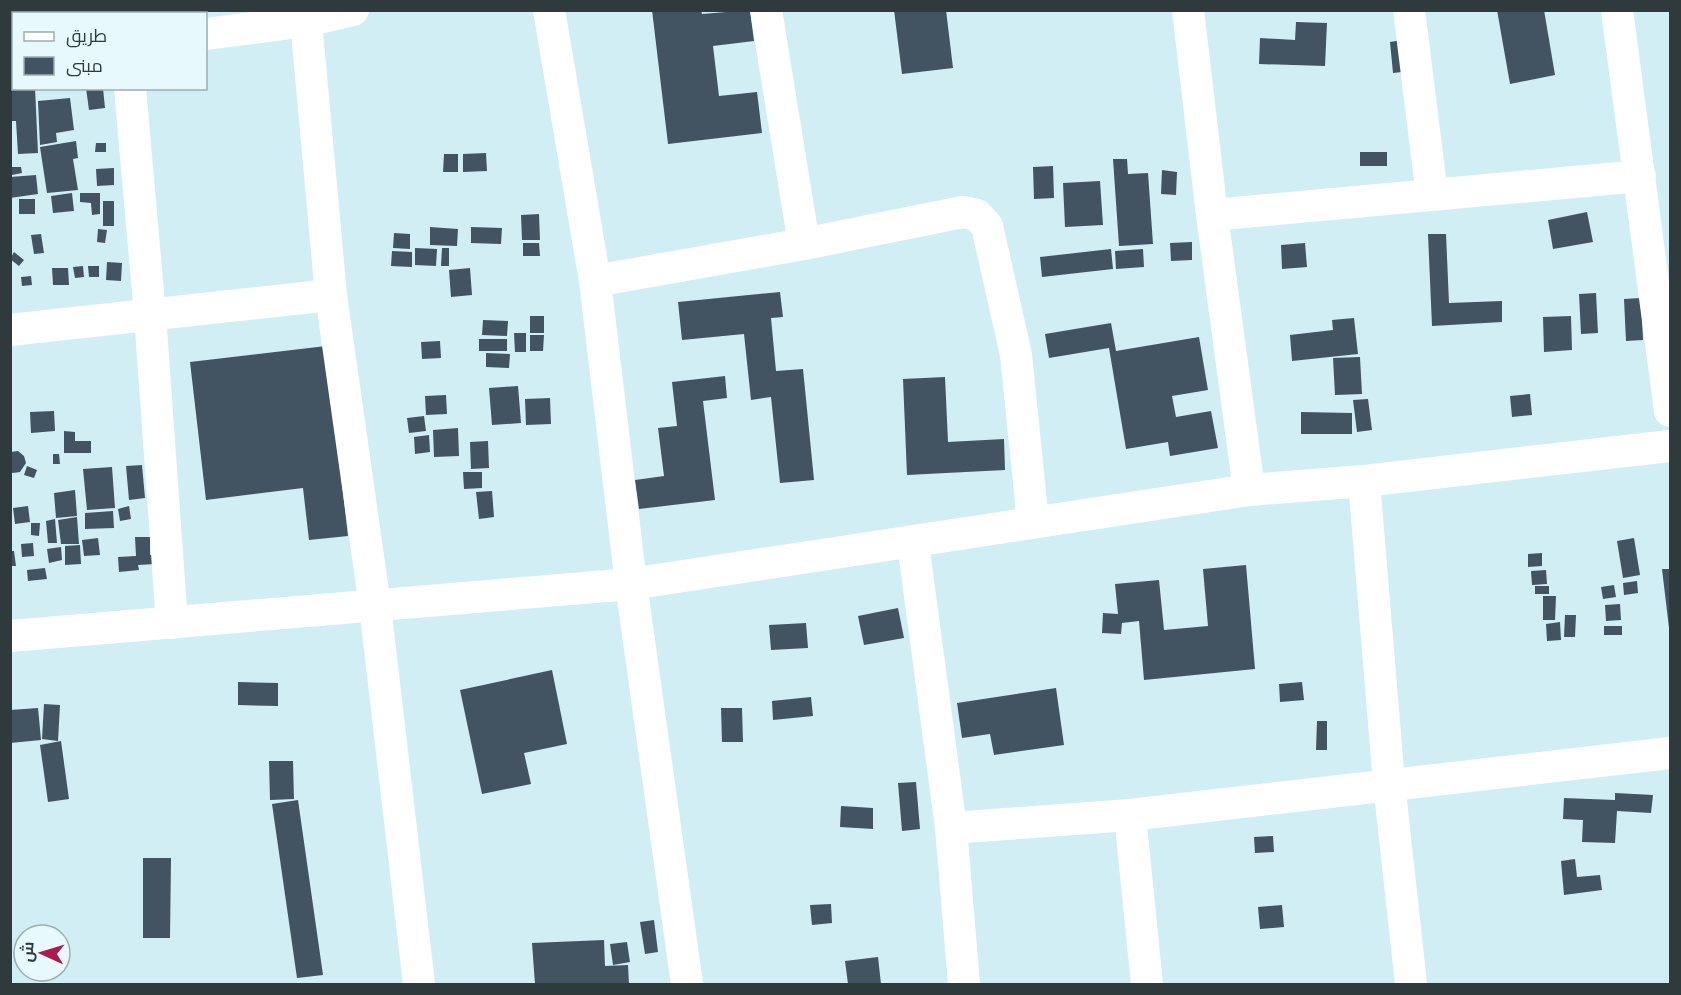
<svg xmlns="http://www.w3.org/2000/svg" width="1681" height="995" viewBox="0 0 1681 995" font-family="'PT Sans Narrow',Cairo,sans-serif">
<rect width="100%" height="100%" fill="#d1eef5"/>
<path fill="#425362" d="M26 10 27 14H14V28L11 29 10 11Z
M61 10H98V14H61Z
M652 10H701L702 14 750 10 754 41 713 46 719 96 757 92 762 133 668 144Z
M894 10H946L953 68 902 74Z
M1497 10H1544L1555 75 1510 84Z
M1296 22 1327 23 1325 66 1259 64 1260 38 1295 40Z
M1408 39 1411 71 1393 73 1390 42Z
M12 88H35L38 153 18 154 16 121H10Z
M86 88H103L105 108 89 110Z
M70 98 74 130 56 133 57 142 40 145 38 101Z
M76 141 78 158 73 159 78 190 47 193 40 147Z
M96 143H106V152H95Z
M1360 152H1387V166H1360Z
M486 153 487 171 463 172V154Z
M444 154H458V172H443Z
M1113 159H1127L1128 174 1148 173 1153 244 1119 246Z
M1053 166 1054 198 1034 199 1033 167Z
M12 167H21L22 173 12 175Z
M114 168V185L97 186 96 169Z
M1162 170 1177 172 1176 195 1161 194Z
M36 175 38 194 10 198V177Z
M1100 181 1103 225 1065 227 1063 183Z
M72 193 74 211 53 213 51 196Z
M80 193H100V214L92 215 91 203 80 202Z
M19 199H35V214H19Z
M103 201H114V226H103Z
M1587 212 1593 242 1553 249 1548 220Z
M539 214 540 240H522L521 215Z
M430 227 458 229 457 246 430 245Z
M471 227 502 228 501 244 471 243Z
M98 229 107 230 105 243 97 242Z
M394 233 410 234V249L393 248Z
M41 234 44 253 34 254 31 235Z
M1428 234H1446L1449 303 1502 301V322L1432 326Z
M1192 242V260L1171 261 1170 243Z
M523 243H539L540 256H523Z
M1305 243 1307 267 1282 269 1281 245Z
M415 248 437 249 436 266 415 265Z
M442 248H449V266H441Z
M1111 249 1113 269 1042 277 1040 257Z
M1143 249 1144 267 1116 269 1115 251Z
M392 251 412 252V267L391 266Z
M14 252 24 260 19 266 10 259Z
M107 262 122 263 121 281 106 280Z
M83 266 84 277 75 278 73 267Z
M88 266H99V277H89Z
M52 268H68L69 285H53Z
M470 268 472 295 451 297 449 270Z
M31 276 32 285 22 286 21 277Z
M780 292 783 317 771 318 776 371 803 369 814 480 780 483 771 397 751 400 744 334 682 340 678 302Z
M1596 293 1598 333 1581 334 1579 294Z
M1641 298 1643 340 1626 341 1624 299Z
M530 316H544V333H530Z
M1571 316 1572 350 1544 352 1543 317Z
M1354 318 1358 354 1292 361 1290 335 1333 330 1332 320Z
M483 320 508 321 507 336 482 335Z
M1111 323 1116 351 1199 337 1208 390 1172 396 1176 417 1211 411 1218 448 1170 456 1168 442 1126 449 1109 348 1049 358 1045 334Z
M514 333H526V352H515Z
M530 335H544L543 351H530Z
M479 339H507V351H479Z
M440 341 441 358 422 359 421 342Z
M326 346 348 536 309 540 303 488 206 500 190 362Z
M486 353 510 354 509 368 486 367Z
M1360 357 1362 394 1335 395 1333 358Z
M725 376 727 398 703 401 715 500 639 509 635 480 664 476 658 428 677 426 672 382Z
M945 377 948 442 1004 439 1005 470 907 475 903 379Z
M518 386 521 423 492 425 489 388Z
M1530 394 1532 415 1512 417 1510 396Z
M446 395 447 414 426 415 425 396Z
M550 398 551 424 526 425 525 399Z
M1368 399 1372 430 1357 432 1353 400Z
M54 411 55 431 31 433 30 412Z
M1301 412 1352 413V434H1301Z
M424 416 426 431 409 433 407 418Z
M458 428 459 456 434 457 433 430Z
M64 431 75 432V441H91V453H64Z
M429 435 430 452 415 454 414 437Z
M488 441 489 468 471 469 470 442Z
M18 451 24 456 26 463 20 472 13 473 10 472V452Z
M53 454H59L60 464H53Z
M142 465 145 498 129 500 126 466Z
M27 466 37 470 34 478 24 475Z
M112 467 115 508 87 510 83 469Z
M463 472H482V488L464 489Z
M75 490 77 516 56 518 54 493Z
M492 491 494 517 479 519 476 492Z
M28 506 30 522 15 524 13 508Z
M129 506 131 519 120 521 118 509Z
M113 511 114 528 85 529V513Z
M77 517 79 544H61L58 520Z
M55 519 57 543H48L46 521Z
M31 523H40L39 536 31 535Z
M135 537H150V555L155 554V564L138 565 139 570 119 572 118 557 136 556Z
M98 538 100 555 84 556 82 540Z
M1634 538 1640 575 1623 578 1617 541Z
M33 543 34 556 22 557 21 544Z
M80 545 81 564 65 565V546Z
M61 547 62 560 49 563 47 549Z
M10 551H14L16 566H10Z
M1542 553V566L1528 567V554Z
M1246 565 1255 669 1144 680 1139 621 1122 623 1121 634 1102 633 1103 613 1118 614 1115 584 1159 580 1164 630 1208 626 1203 569Z
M45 568 47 579 28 581 27 570Z
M1662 569H1670V628H1669Z
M1546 570 1547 584 1532 585 1531 571Z
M1637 581 1638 593 1624 595 1623 583Z
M1614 585 1616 597 1603 599 1601 587Z
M1535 586H1549V594H1535Z
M1543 596H1556L1555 620H1543Z
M1620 604 1621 620 1606 621 1605 605Z
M898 608 904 638 864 645 858 616Z
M1565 615H1576L1575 637H1564Z
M1560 622 1561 640 1547 641 1546 624Z
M806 623 808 648 771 650 769 625Z
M1604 626H1622V635H1604Z
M552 670 567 744 524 753 531 784 482 794 460 690Z
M238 682 278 683V706L238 705Z
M1302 682 1304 700 1280 702 1279 684Z
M1056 688 1064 745 994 755 990 734 962 738 957 703Z
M811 697 813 716 773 720 772 701Z
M44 704 60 705 58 741 42 739Z
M38 708 41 740 10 743V710Z
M721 708H742L743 742H722Z
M1317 721H1327V750H1316Z
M61 741 69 799 48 802 40 745Z
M269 761H293L294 799 270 800Z
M916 782 920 829 902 831 898 783Z
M1615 793 1653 795 1651 813 1617 811 1615 843 1582 842 1583 820 1563 819 1564 798 1615 800Z
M298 800 323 975 297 978 272 804Z
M841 806 873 808V829L840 827Z
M1273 836 1274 852 1255 853 1254 837Z
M143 858H171L170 938H143Z
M1575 859 1577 877 1600 875 1602 890 1564 895 1561 861Z
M831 904 832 923 812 925 810 905Z
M1282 905 1284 927 1260 929 1258 907Z
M654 920 658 952 645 954 640 922Z
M604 940 605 966 628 965 629 984H535L532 943Z
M627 942 630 962 613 965 610 944Z
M878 957 881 984H848L845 961Z"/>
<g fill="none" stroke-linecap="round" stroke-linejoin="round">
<path stroke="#fff" stroke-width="32" d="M123 10V14
M549 10 595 281 631 584 687 984
M766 10 804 244
M1188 10 1212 215 1249 490
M1409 10 1432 195
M1617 10 1670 411
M306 21 331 295 375 606 419 984
M206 34 306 21 353 10
M130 88 150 315 172 623
M1212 215 1640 176
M595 281 804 244 963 212 977 215 987 226 1016 355 1033 522
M10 330 331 295
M1364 481 1389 783 1411 984
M913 543 951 828 964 984
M10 636 631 584 1249 490 1364 481 1670 446
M1130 815 1147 984
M951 828 1130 815 1670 753"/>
</g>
<rect width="1681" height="995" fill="none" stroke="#2f3a3d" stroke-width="24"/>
<rect x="12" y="12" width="195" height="78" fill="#e7f9fd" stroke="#9dadb0" stroke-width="1.5"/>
<rect x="24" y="32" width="30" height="9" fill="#ffffff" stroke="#9dadb0" stroke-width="1.5"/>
<text x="66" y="42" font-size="18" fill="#2f3a3d">طريق</text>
<rect x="24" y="57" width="30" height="18" fill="#425362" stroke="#9dadb0" stroke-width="1.5"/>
<text x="66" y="72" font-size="18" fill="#2f3a3d">مبنى</text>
<g transform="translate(42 953) rotate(274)"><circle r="28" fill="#e7f9fd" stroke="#9dadb0" stroke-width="1.5"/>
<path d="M0-4.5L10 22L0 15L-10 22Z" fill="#ac1a4e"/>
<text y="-9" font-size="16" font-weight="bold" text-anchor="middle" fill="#2f3a3d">ش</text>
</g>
</svg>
